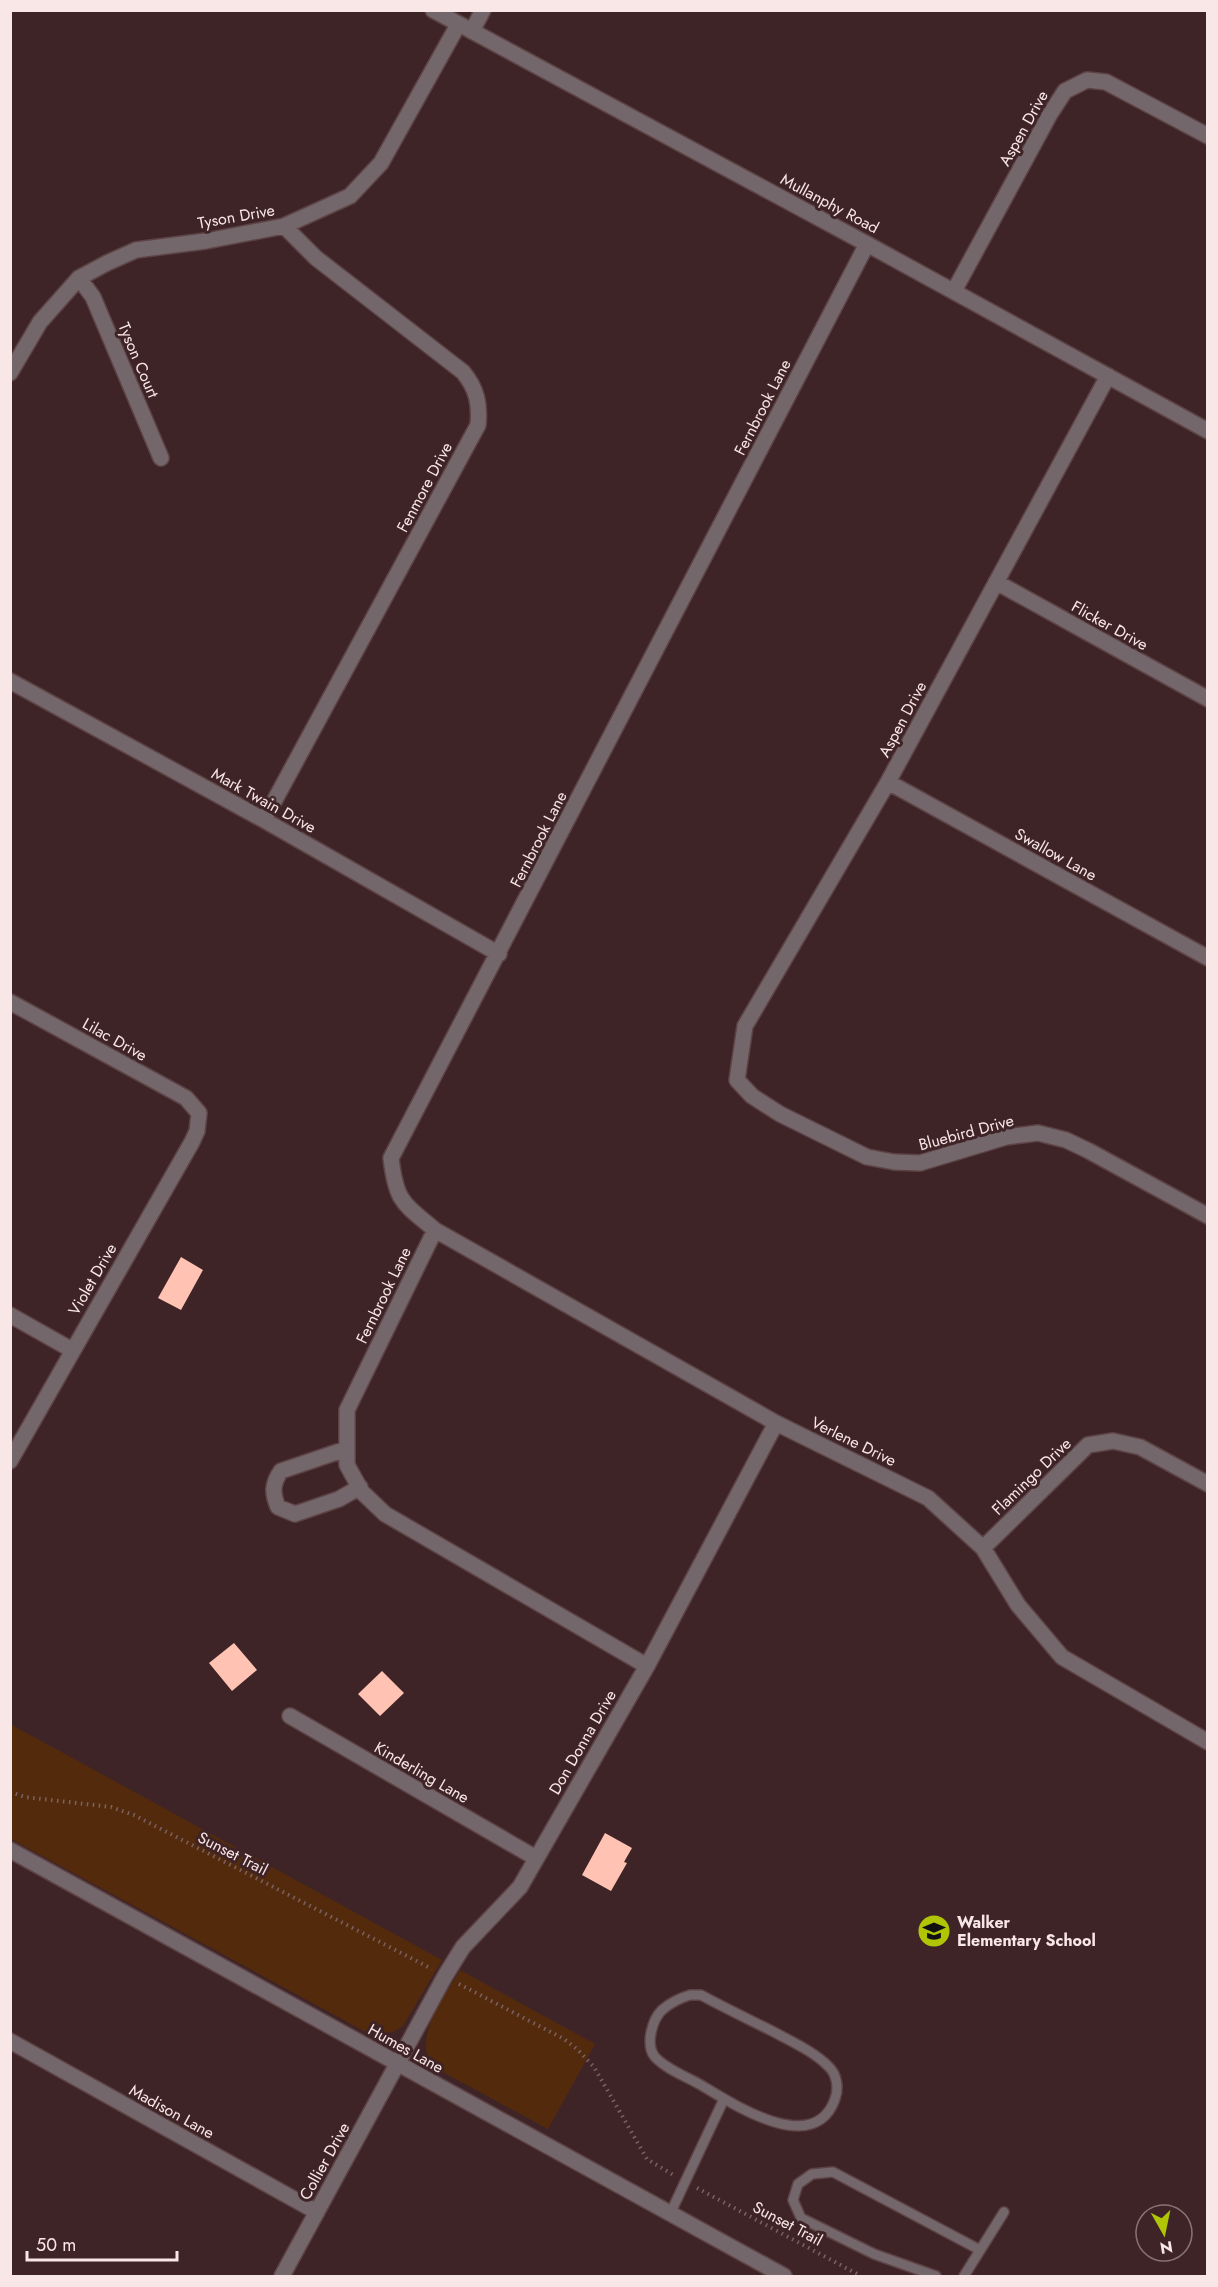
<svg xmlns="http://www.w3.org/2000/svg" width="1218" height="2287" viewBox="0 0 1218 2287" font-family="Jost,sans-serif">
<rect width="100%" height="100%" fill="#3f2427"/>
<path fill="#532b0c" d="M10 1724 442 1960 403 2026C389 2036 380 2036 364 2031L11 1839Z
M460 1970 595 2044 548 2129 441 2071C437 2066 431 2062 428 2056 418 2030 447 1993 460 1970Z"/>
<path fill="#ffc2b3" d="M181 1257 203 1270 181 1310 158 1298Z
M234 1643 257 1670 232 1691 209 1663Z
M382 1671 404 1693 380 1716 358 1694Z
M605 1833 632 1848 624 1862 627 1863 611 1891 582 1875Z"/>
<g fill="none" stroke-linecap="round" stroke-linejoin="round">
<g stroke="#5d4346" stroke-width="12">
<path id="service" d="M690 1995H701C725 2008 750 2020 774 2032 792 2042 813 2051 828 2066 837 2074 839 2088 835 2099 814 2158 733 2104 701 2085 687 2077 666 2069 655 2057 645 2045 652 2020 662 2010 670 2003 680 1998 690 1995Z
M670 2214 724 2099
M936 2276 874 2254 801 2218 793 2200 798 2184 812 2174 833 2172 980 2250
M964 2276 1004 2212"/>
</g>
<g stroke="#5d4346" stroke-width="18">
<path id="minor" d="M472 31 483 10
M867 244 391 1158C396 1202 403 1203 435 1230L776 1423 928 1498 983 1548 1018 1605 1062 1657 1208 1742
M79 278 93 297 161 458
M954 291 1050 114 1065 91 1087 80 1106 82 1208 136
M10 373 40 322 79 278 107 263 136 250 206 241 284 226 350 196 381 163 458 25
M1108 376 888 782 745 1026 737 1080 752 1096 780 1114 867 1157 894 1162 920 1163 1006 1137 1038 1133 1066 1140 1089 1151 1208 1216
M996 582 1208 699
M10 681 264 820 499 954
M888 782 1208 958
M264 820 478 425C480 404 477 389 463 372L316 258 284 226
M10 1002 186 1098 199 1113 197 1131 192 1142 10 1461
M435 1230 347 1410V1465L362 1492 385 1514 647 1666
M10 1315 72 1350
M346 1449 281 1471C272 1484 272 1493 278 1507L295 1514 339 1499 360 1487
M983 1548 1088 1445 1113 1441 1140 1447 1208 1484
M290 1716 536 1858
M10 2041 317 2212
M282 2276 445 1976 463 1947 520 1887 647 1666 776 1423"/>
</g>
<g stroke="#5d4346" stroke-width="18">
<path id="tertiary" d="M433 10 867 244 1208 431
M10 1850 784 2276"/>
</g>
<path stroke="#7b6265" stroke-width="4" stroke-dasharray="1.5 4.5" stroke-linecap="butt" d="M10 1792 25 1797 111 1807 134 1815 432 1969
M459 1984 564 2039 577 2049 594 2067 647 2159 675 2176
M697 2188 861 2276"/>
<use href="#service" stroke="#74676c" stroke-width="9"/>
<use href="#minor" stroke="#74676c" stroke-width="15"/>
<use href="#tertiary" stroke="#74676c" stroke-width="15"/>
</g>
<defs>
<g id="school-disc" transform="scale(1.725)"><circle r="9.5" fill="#afc505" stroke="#3f2427"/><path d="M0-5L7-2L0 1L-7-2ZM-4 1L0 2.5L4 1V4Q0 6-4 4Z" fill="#111"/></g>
</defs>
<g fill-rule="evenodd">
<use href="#school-disc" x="934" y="1931"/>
</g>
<g text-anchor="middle" stroke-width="6" stroke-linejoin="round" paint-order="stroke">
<g font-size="16" fill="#f9e6e7" stroke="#3f2427">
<text transform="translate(1023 128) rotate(-61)" y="6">Aspen Drive</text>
<text transform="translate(830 203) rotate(28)" y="6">Mullanphy Road</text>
<text transform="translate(236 216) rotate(-10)" y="6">Tyson Drive</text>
<text transform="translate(139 360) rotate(67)" y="6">Tyson Court</text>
<text transform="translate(762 407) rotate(-63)" y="6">Fernbrook Lane</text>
<text transform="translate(424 487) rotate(-62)" y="6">Fenmore Drive</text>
<text transform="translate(1110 625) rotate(29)" y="6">Flicker Drive</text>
<text transform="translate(902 719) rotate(-62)" y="6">Aspen Drive</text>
<text transform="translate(264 800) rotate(29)" y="6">Mark Twain Drive</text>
<text transform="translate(538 839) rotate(-63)" y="6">Fernbrook Lane</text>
<text transform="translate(1056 854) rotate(29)" y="6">Swallow Lane</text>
<text transform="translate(115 1039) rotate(29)" y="6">Lilac Drive</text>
<text transform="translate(966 1132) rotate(-15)" y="6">Bluebird Drive</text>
<text transform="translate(92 1279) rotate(-60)" y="6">Violet Drive</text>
<text transform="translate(383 1295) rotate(-64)" y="6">Fernbrook Lane</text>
<text transform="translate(854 1441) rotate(26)" y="6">Verlene Drive</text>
<text transform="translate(1031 1476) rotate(-44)" y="6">Flamingo Drive</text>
<text transform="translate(582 1742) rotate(-60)" y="6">Don Donna Drive</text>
<text transform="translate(422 1772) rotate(30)" y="6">Kinderling Lane</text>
<text transform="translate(233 1853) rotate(27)" y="6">Sunset Trail</text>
<text transform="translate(406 2048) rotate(29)" y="6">Humes Lane</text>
<text transform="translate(172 2111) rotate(29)" y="6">Madison Lane</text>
<text transform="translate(324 2161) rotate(-61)" y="6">Collier Drive</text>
<text transform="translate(788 2223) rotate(28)" y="6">Sunset Trail</text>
</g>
<g font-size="16" font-weight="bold" fill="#f9e6e7" stroke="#3f2427" text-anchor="start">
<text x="957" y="1928">Walker<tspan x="957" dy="18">Elementary School</tspan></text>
</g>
</g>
<rect width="1218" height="2287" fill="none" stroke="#f9e6e7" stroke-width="24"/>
<g transform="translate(1164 2233) rotate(171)"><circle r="28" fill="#3f2427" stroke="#897274" stroke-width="1.5"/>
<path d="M0-4.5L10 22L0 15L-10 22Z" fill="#afc505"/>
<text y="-9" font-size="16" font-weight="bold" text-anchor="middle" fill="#f9e6e7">N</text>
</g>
<path d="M27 2251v9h150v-9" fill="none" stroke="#f9e6e7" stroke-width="3"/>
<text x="36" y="2251" font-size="18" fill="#f9e6e7" stroke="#3f2427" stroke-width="4.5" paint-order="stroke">50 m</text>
</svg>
